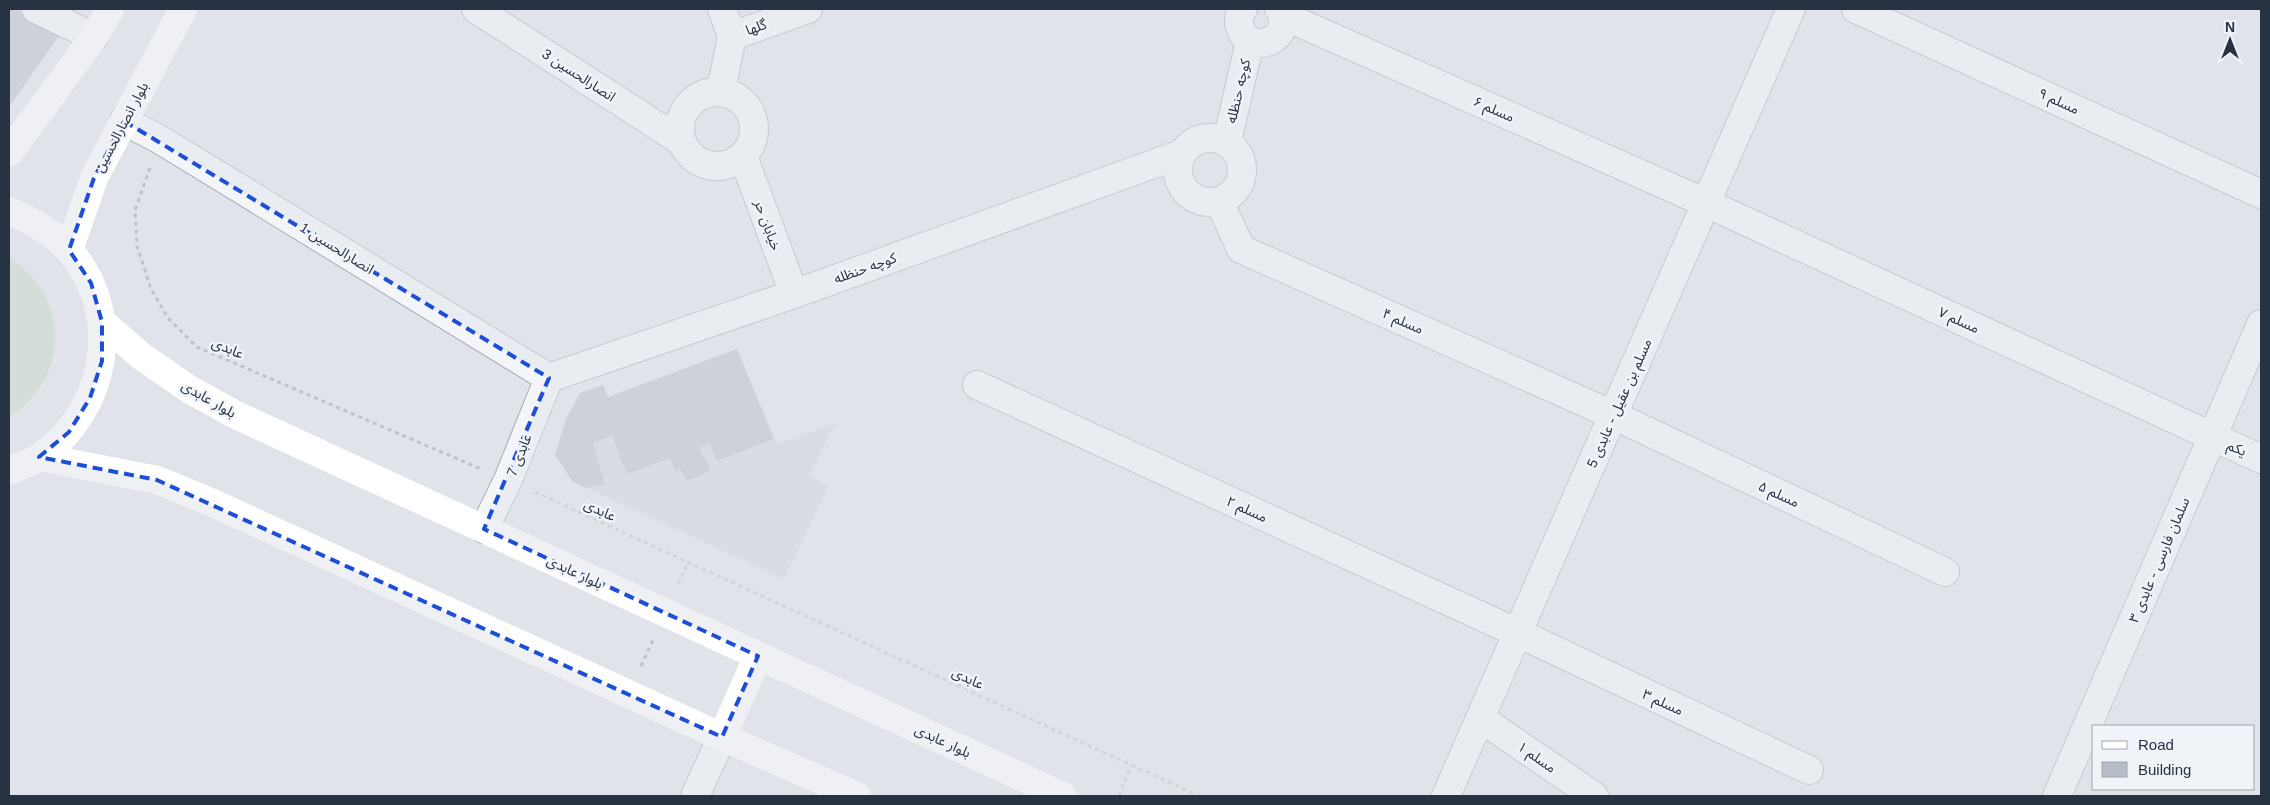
<svg xmlns="http://www.w3.org/2000/svg" width="2270" height="805" viewBox="0 0 2270 805" font-family="Helvetica,'Noto Sans Arabic',sans-serif">
<rect width="100%" height="100%" fill="#e0e4ea"/>
<path fill="#ced3dc" d="M737 349 777 444 835 424 810 475 828 487 784 579 572 481 555 455 566 419 580 393 603 385 608 397Z"/>
<path fill="#c6d5c1" d="M9 259C16 262 21 267 27 272 63 305 65 365 30 399 23 406 17 412 9 416Z"/>
<path fill="#b7bdc8" d="M9 9H15L63 30 9 107Z
M737 349 774 439 717 461 709 444 699 448 711 470 687 481 680 469 675 472 670 458 627 474 612 436 593 443 605 484 586 488 572 481 555 455 566 419 580 393 603 385 608 397Z"/>
<g fill="none" stroke-linecap="round" stroke-linejoin="round">
<g stroke="#a5abb5" stroke-width="30">
<path id="minor" d="M36 9 94 37
M476 9 681 141
M1243 9C1239 14 1238 21 1240 27 1249 59 1297 38 1279 9
M1856 9 2261 194
M1282 15 1706 203 2261 459
M732 36 808 9
M721 91 732 36 722 9
M680 129a37 37 0 1 1 74 0a37 37 0 1 1-74 0Z
M124 121 159 139 549 378
M1178 170a32 32 0 1 1 64 0a32 32 0 1 1-64 0Z
M1227 142 1250 41
M743 156 794 294
M1219 201 1241 249 1613 415 1945 572
M549 378 794 294 1181 154
M977 385 1518 633 1809 770
M484 529 508 480 549 378
M1480 718 1594 796
M695 796 722 737
M1446 796 1791 9
M2057 796 2261 324"/>
</g>
<path stroke="#bec2c9" stroke-width="3" stroke-dasharray="4 4" stroke-linecap="butt" d="M150 168 135 210 137 246 151 289 168 318 197 347 481 469
M535 492 1199 796
M678 584 688 563
M641 666 653 640
M1119 796 1131 765"/>
<use href="#minor" stroke="#f3f5f8" stroke-width="28"/>
<path stroke="#fff" stroke-width="28" d="M9 153 94 37 110 9
M9 211C31 220 52 231 69 250 124 313 108 409 40 457 31 463 19 466 9 471
M69 250 94 178 183 9
M102 322 141 356 189 389 234 414 1063 796
M39 457 157 480 215 504 722 737 857 796
M722 737 758 656"/>
</g>
<path d="M0 0H2270V805H0ZM124 121 549 378 484 529 758 656 722 737 157 480 39 457 69 432 90 398 102 361V322L91 283 69 250 94 178Z" fill="#e0e4ea" fill-opacity=".55" fill-rule="evenodd"/>
<path fill="none" stroke="#1d4ed8" stroke-width="4" stroke-dasharray="10 6" stroke-linejoin="round" d="M124 121 549 378 484 529 758 656 722 737 157 480 39 457 69 432 90 398 102 361V322L91 283 69 250 94 178Z"/>
<g text-anchor="middle" stroke-width="5" stroke-linejoin="round" paint-order="stroke">
<g font-size="14" fill="#273243" stroke="#f0f3f7">
<text transform="translate(756 27) rotate(-20)" y="5">گلها</text>
<text transform="translate(579 75) rotate(33)" y="5">انصارالحسین 3</text>
<text transform="translate(1238 91) rotate(-77)" y="5">کوچه حنظله</text>
<text transform="translate(2059 101) rotate(25)" y="5">مسلم ۹</text>
<text transform="translate(1494 109) rotate(24)" y="5">مسلم ۶</text>
<text transform="translate(121 127) rotate(-62)" y="5">بلوار انصارالحسین</text>
<text transform="translate(768 225) rotate(70)" y="5">خیابان حر</text>
<text transform="translate(337 248) rotate(32)" y="5">انصارالحسین 1</text>
<text transform="translate(865 268) rotate(-20)" y="5">کوچه حنظله</text>
<text transform="translate(1959 320) rotate(25)" y="5">مسلم ۷</text>
<text transform="translate(1403 321) rotate(24)" y="5">مسلم ۴</text>
<text transform="translate(228 348) rotate(23)" y="5">عابدی</text>
<text transform="translate(209 399) rotate(30)" y="5">بلوار عابدی</text>
<text transform="translate(1619 403) rotate(-66)" y="5">مسلم بن عقیل - عابدی 5</text>
<text transform="translate(2237 448) rotate(24)" y="5">یکم</text>
<text transform="translate(519 455) rotate(-68)" y="5">عابدی 7</text>
<text transform="translate(1779 494) rotate(25)" y="5">مسلم ۵</text>
<text transform="translate(1247 509) rotate(25)" y="5">مسلم ۲</text>
<text transform="translate(600 510) rotate(25)" y="5">عابدی</text>
<text transform="translate(2159 560) rotate(-67)" y="5">سلمان فارسی - عابدی ۳</text>
<text transform="translate(575 572) rotate(25)" y="5">بلوار عابدی</text>
<text transform="translate(968 678) rotate(25)" y="5">عابدی</text>
<text transform="translate(1663 702) rotate(25)" y="5">مسلم ۳</text>
<text transform="translate(943 741) rotate(25)" y="5">بلوار عابدی</text>
<text transform="translate(1537 757) rotate(35)" y="5">مسلم ۱</text>
</g>
</g>
<rect width="2270" height="805" fill="none" stroke="#273243" stroke-width="20"/>
<rect x="2092" y="725" width="162" height="65" fill="#f0f3f7" stroke="#a0a6af"/>
<rect x="2102" y="741" width="25" height="8" fill="#ffffff" stroke="#a0a6af"/>
<text x="2138" y="750" font-size="15" fill="#273243">Road</text>
<rect x="2102" y="762" width="25" height="15" fill="#b7bdc8" stroke="#a0a6af"/>
<text x="2138" y="775" font-size="15" fill="#273243">Building</text>
<g transform="translate(2230 40)" stroke="#f0f3f7" stroke-width="4" paint-order="stroke">
<path d="M0-4L9 19L0 12L-9 19Z" fill="#273243"/>
<text y="-8" font-size="14" font-weight="bold" text-anchor="middle" fill="#273243">N</text>
</g>
</svg>
